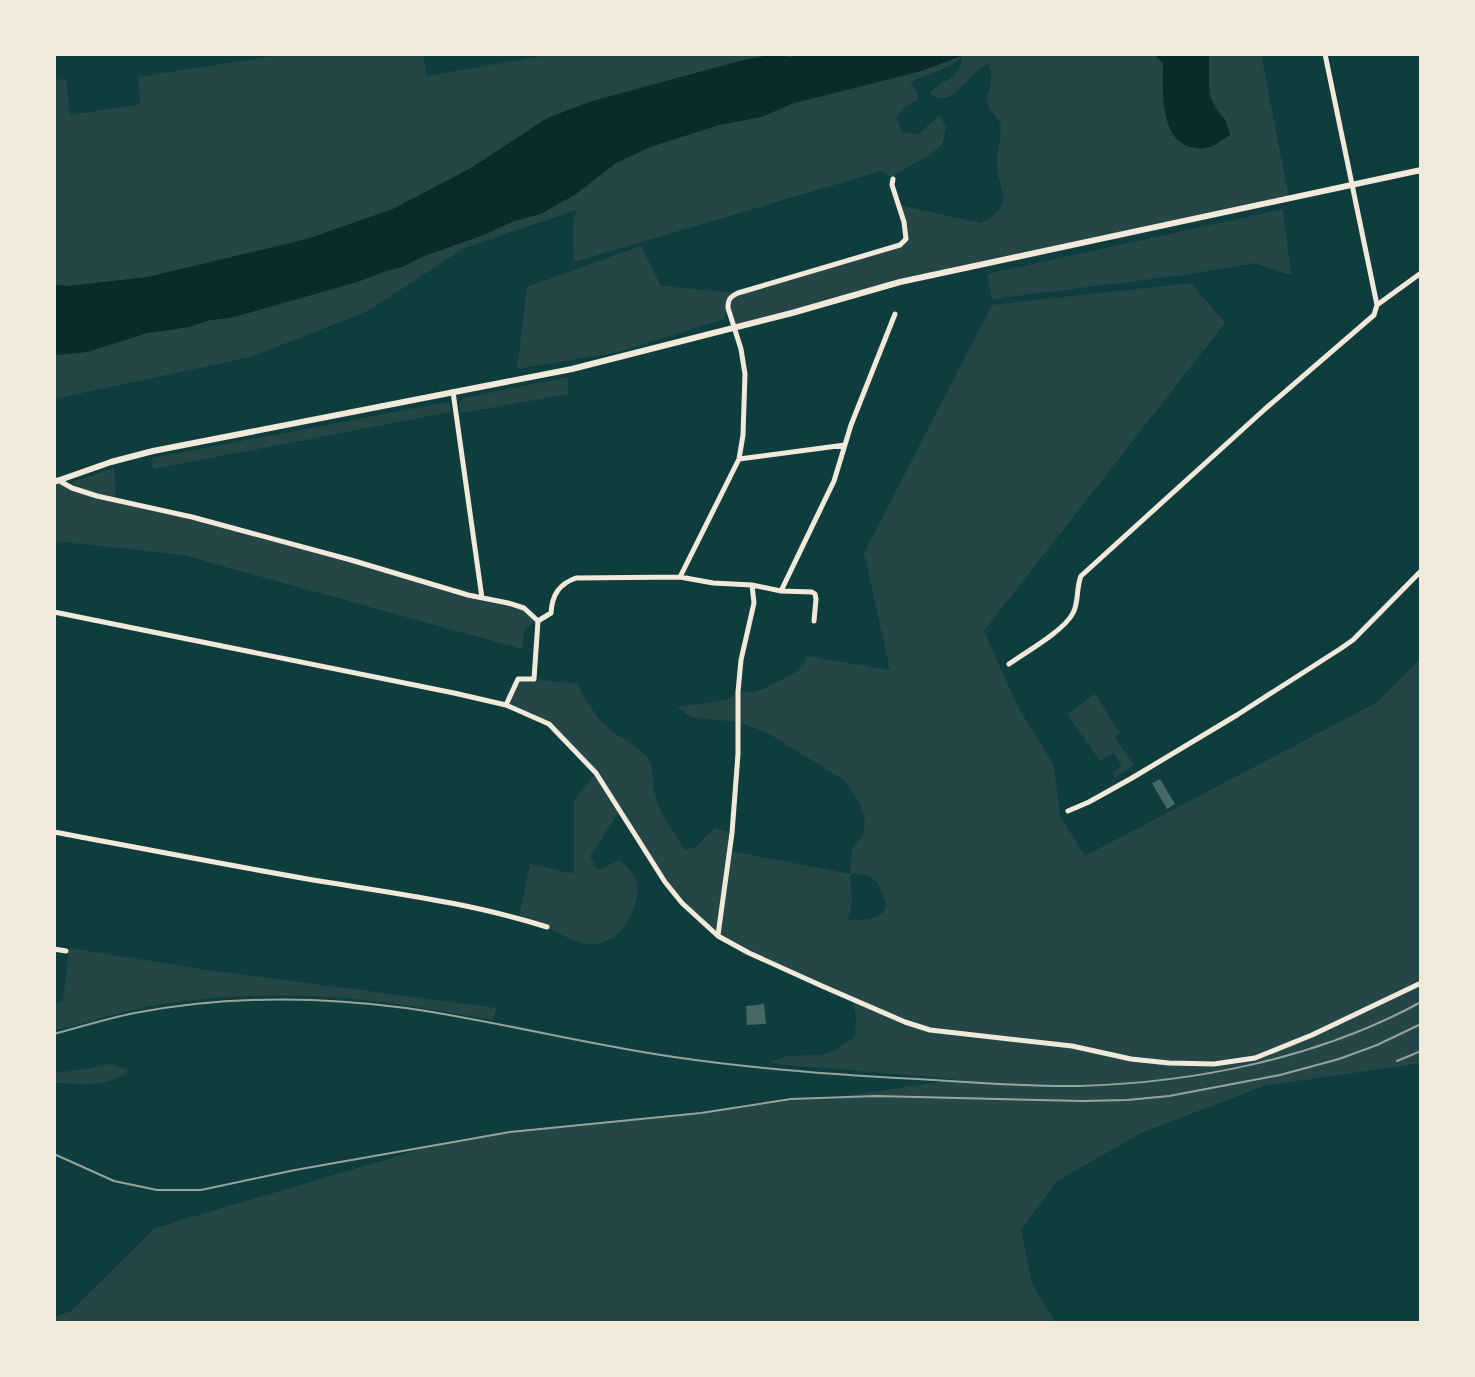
<svg xmlns="http://www.w3.org/2000/svg" width="1475" height="1377" viewBox="0 0 1475 1377" font-family="'Roboto Condensed',sans-serif">
<rect width="100%" height="100%" fill="#0f3d3e"/>
<path fill="#244646" fill-rule="evenodd" d="M287 54H423L427 76 554 54H804L791 57 769 55 744 60 596 100 568 110 546 119 471 168 393 209 307 239 148 277 70 286 54 285V80L66 79 70 115 140 104 138 77Z
M967 54H1154L1163 63V96L1168 122 1214 146 1221 139 1226 121C1204 94 1211 87 1208 54H1261L1289 198 982 264 734 328 728 309 724 319 618 352 517 369 527 287 641 246 661 286 738 293 892 249 906 239 898 205 981 223C1017 204 998 194 997 163 997 150 1001 138 1001 124L991 111 986 99C991 86 993 77 989 64 971 69 959 98 942 98 938 98 934 95 930 94 942 77 959 83 962 57L943 69 910 82 917 91 918 99 904 108 896 118 902 133 919 134 939 115 946 127 942 145 928 156 895 174 893 179 881 171 574 262 573 224 576 210 464 248 368 311 251 357 54 399V355L87 352 147 333 189 327 210 320 230 318 357 282 386 271 402 267 424 256 486 234 514 221 540 214 573 196 616 163 650 147 719 125 761 117 794 103 906 75Z
M1283 209 1291 275 1255 263 1184 275 992 299 987 274Z
M1191 283 1225 323 984 631 1019 709 1054 765 1060 816 1085 856 1376 703 1421 658V1063L1264 1086 1141 1133 1057 1181 1021 1230 1032 1284 1056 1323H54V1317L71 1311 155 1228 425 1148 510 1132 701 1113 791 1099 838 1097 958 1079 787 1065 769 1062 788 1056 821 1055 834 1051 855 1036 856 1017 853 1003 854 1000 718 936 682 904 621 810C609 824 602 841 590 856L598 870 620 860C627 867 636 875 637 885 640 912 618 947 588 944 574 942 561 934 548 928 539 924 528 921 519 918L530 864 574 874V800L596 773 549 724 506 705 518 679 577 683C585 700 602 727 619 736 630 743 640 747 648 759 655 769 652 783 655 795 660 815 675 831 684 850L696 847 714 828 732 833 731 851 850 874 852 849 862 837 865 825 864 816 859 802 845 781 768 733 738 722 691 717 677 707 727 700 738 692H754L766 688 796 672 804 664 806 656 890 670 864 553 992 305ZM854 873 870 876 878 884 887 907C878 922 863 919 848 920L852 902 850 875Z
M568 377V394L461 413 459 403 464 398Z
M447 402 450 404 451 412 153 469 152 458Z
M114 468 116 500 192 517 524 608 538 621C522 627 524 633 522 649L183 555 54 541V482L58 480 71 488 72 482Z
M1095 694 1120 733 1115 737 1134 765 1115 778 1112 773 1122 766 1113 753 1100 761 1067 714Z
M69 948 208 970 496 1008 493 1020C443 1011 393 1002 343 998 291 993 236 995 184 1001 140 1006 97 1019 54 1031V1004L63 1001Z
M111 1064 128 1070C111 1089 77 1083 54 1083V1073L79 1070Z"/>
<path fill="#0a2a2b" d="M804 54H967L921 71 794 103 761 117 719 125 650 147 616 163 576 194 540 214 514 221 486 234 424 256 402 267 386 271 357 282 230 318 210 320 189 327 147 333 87 352 54 355V285L70 286 148 277 307 239 393 209 471 168 546 119 568 110 596 100 744 60 770 55 791 57Z
M1154 54H1209V95L1215 108 1226 121 1230 135C1224 138 1220 142 1214 145 1209 148 1201 149 1196 148 1159 145 1163 90 1163 63Z"/>
<path fill="#486865" d="M1160 779 1175 804 1167 809 1152 783Z
M764 1004 766 1024 747 1025 746 1006Z"/>
<g fill="none" stroke-linecap="round" stroke-linejoin="round">
<path stroke="#f1e9da" stroke-width="5" d="M1377 305 1421 273
M453 392 482 598
M739 459 845 445
M58 480 72 488 97 496 192 517 351 560 468 595 508 603 524 608 538 621
M680 577 739 459 743 435 745 374 741 349 728 308C728 299 730 297 738 293L900 245 906 239 904 222 892 185 893 179
M781 591 834 481 851 425 895 314
M54 612 454 693 506 705 549 724 596 773 665 882 682 903 718 936 749 953 822 986 905 1022 930 1030 1072 1046 1131 1059 1169 1063 1214 1064 1255 1058 1312 1035 1421 983
M1009 664C1026 652 1064 631 1073 613 1079 602 1076 588 1081 576L1265 409 1374 315 1377 305 1325 54
M506 705 518 679H534L538 621 551 613C552 595 559 584 576 578L680 577 713 583 752 585 781 591 812 592 815 594 816 599 814 621
M1068 811 1089 802 1132 778 1237 715 1340 649 1353 640 1421 571
M54 832C140 848 227 865 313 880 392 893 472 903 547 927
M718 935 732 833 738 754V692L741 660 754 603 752 585
M54 949 66 951"/>
<path stroke="#f1e9da" stroke-width="6" d="M54 482 111 462 153 451 572 369 792 313 900 282 1421 170"/>
<path stroke="#97a49c" stroke-width="2" d="M54 1034C81 1027 108 1018 135 1013 224 996 317 996 406 1008 496 1021 584 1044 674 1057 755 1069 837 1075 918 1079 971 1082 1025 1087 1078 1086 1194 1083 1319 1058 1421 1002
M1397 1061 1421 1051
M54 1154 114 1181 157 1190H201L295 1170 510 1132 701 1113 791 1099 876 1096 1082 1101 1127 1100 1169 1096 1280 1075 1339 1059 1377 1045 1421 1024"/>
</g>
<rect width="1475" height="1377" fill="none" stroke="#f1e9da" stroke-width="112"/>
</svg>
